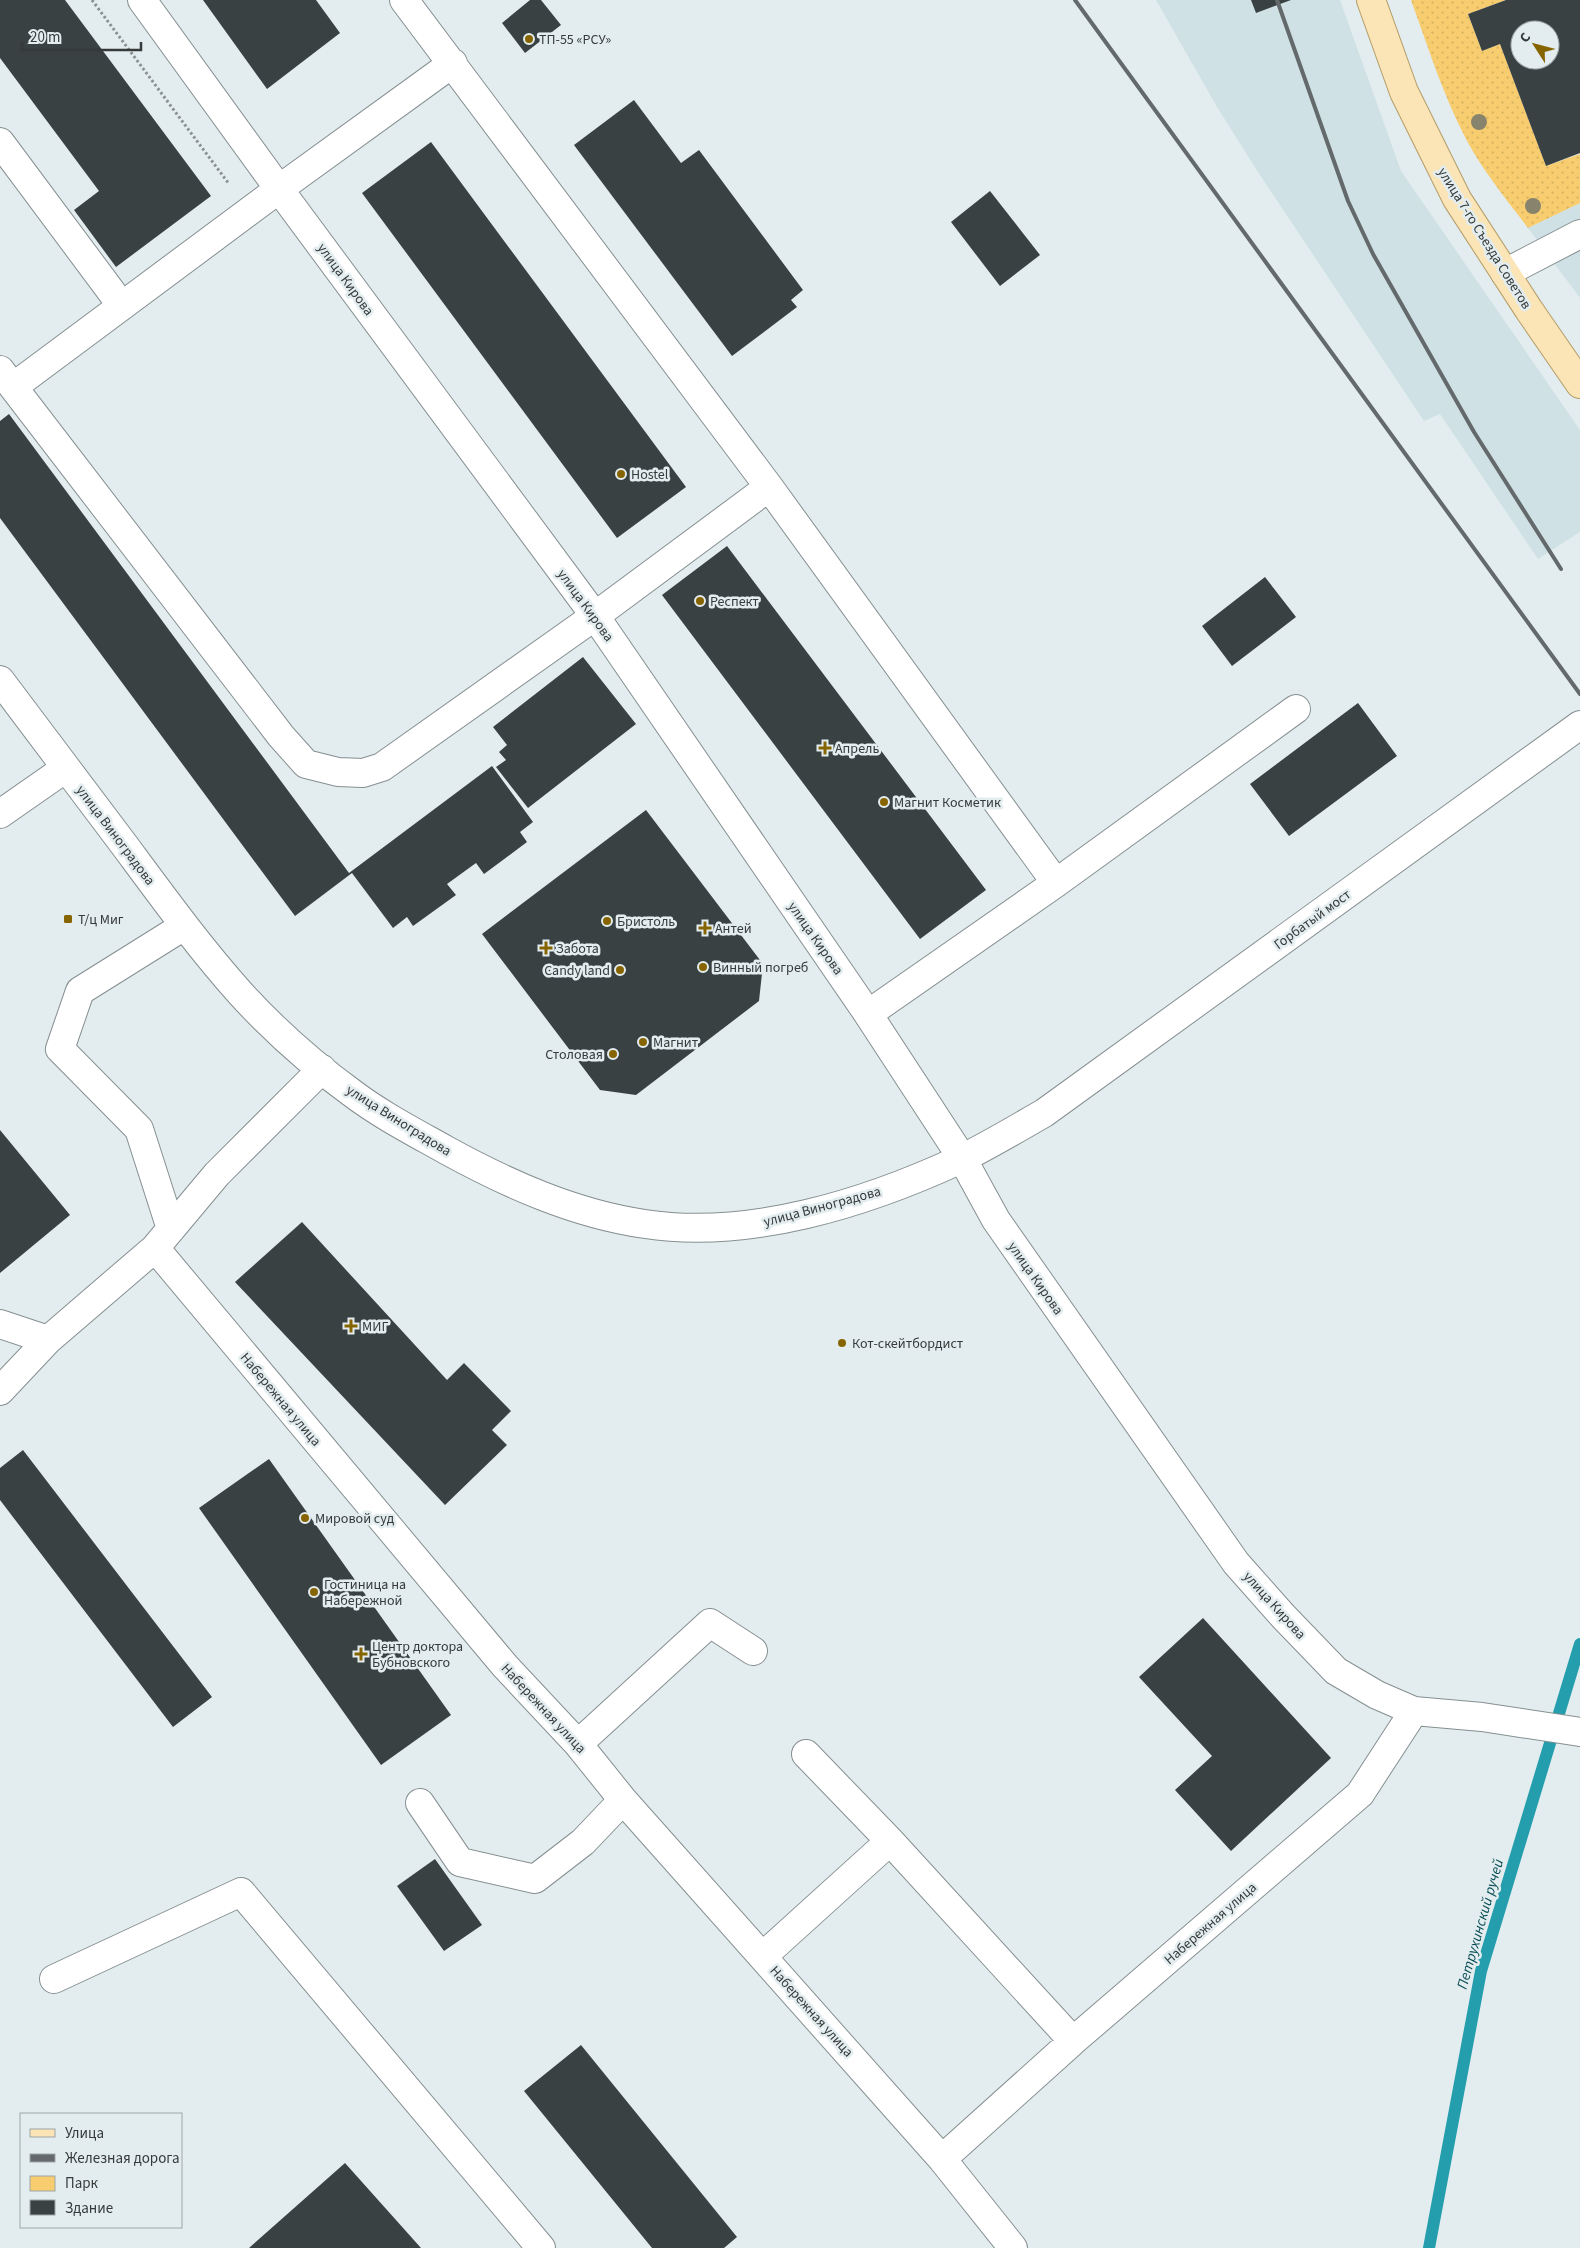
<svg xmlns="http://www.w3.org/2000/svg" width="1580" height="2248" viewBox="0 0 1580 2248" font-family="'Source Sans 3',sans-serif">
<defs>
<pattern id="green-dots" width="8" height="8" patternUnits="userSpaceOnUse" patternTransform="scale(1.25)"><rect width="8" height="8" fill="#f8cd6f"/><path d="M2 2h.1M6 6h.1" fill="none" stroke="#d5b161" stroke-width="1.8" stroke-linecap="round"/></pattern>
</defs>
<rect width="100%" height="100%" fill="#e3edef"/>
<path fill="#cfe1e4" d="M1156 0H1340L1401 171 1580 430V532L1538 559 1440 414 1424 421 1256 169 1217 107Z
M1580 203V298L1528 228Z"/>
<path fill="url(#green-dots)" d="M1411 0H1506L1468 14 1482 51 1500 44 1546 166 1580 154V203L1528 228C1506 199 1483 171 1466 139 1443 95 1428 47 1411 0Z"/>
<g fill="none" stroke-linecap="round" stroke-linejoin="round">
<path stroke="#249ead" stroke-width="12" d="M1429 2248 1481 1971 1580 1644"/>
</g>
<path fill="#394143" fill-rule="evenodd" d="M0 0H65L211 196 116 267 74 210 99 191 0 58Z
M203 0H316L340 33 267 89Z
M530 0H541L561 25 525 53 502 23Z
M1251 0H1291L1256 13Z
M1506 0H1580V153L1546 166 1500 44 1482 51 1468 14ZM1520 30H1550V60H1520Z
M634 100 681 163 699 150 803 290 791 300 797 307 732 356 574 145Z
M431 142 686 487 617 538 362 193Z
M990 191 1040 255 1000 286 951 222Z
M9 414 349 873 492 766 533 822 520 832 527 842 484 874 476 863 447 884 456 895 413 926 407 917 393 928 352 873 295 916 0 518V421Z
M727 546 986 890 920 939 662 595Z
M1265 577 1296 617 1232 666 1202 626Z
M583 657 636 724 528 808 496 767 506 760 499 752 507 745 493 727Z
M1358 703 1397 756 1289 836 1250 784Z
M646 810 763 964 759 1001 636 1095 600 1090 482 934Z
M0 1130 70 1215 0 1273Z
M302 1222 447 1380 464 1363 511 1411 492 1430 507 1445 445 1505 235 1282Z
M23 1450 212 1697 173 1727 0 1500V1468Z
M269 1459 451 1715 381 1765 199 1508Z
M1203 1618 1331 1758 1231 1851 1175 1790 1212 1756 1139 1677Z
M435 1859 482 1925 444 1951 397 1886Z
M581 2045 737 2237 724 2248H652L524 2091Z
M345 2163 421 2248H249Z"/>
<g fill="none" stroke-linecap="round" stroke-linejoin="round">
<g stroke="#868f91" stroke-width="30">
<path id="minor" d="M142 0 279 189 595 616 868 1014 962 1158 996 1220 1236 1563 1283 1616 1336 1671 1377 1695 1414 1711 1482 1717 1580 1732
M404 0 769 487 1056 883
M0 142 122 306
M1505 273 1580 234
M0 370 281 736 306 764 338 772 363 773 382 767 595 616 769 487
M13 387 279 189 453 63
M0 680C42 735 83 791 125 846 162 896 199 947 241 994 274 1030 312 1064 352 1093 381 1115 414 1132 446 1150 508 1184 575 1214 645 1224 749 1240 866 1203 959 1160 988 1146 1016 1129 1044 1113L1580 725
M0 814 66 768
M868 1014 1056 883 1296 709
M171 1229 139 1129 60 1049 80 991 184 926
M155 1248 505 1666 578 1744 623 1800 942 2159 1013 2248
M0 1324 48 1340 155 1248 217 1174 322 1069
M0 1391 48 1340
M578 1744 710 1623 753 1651
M806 1754 890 1841 1073 2041
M420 1803 460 1862 535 1879 583 1842 623 1800
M763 1956 890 1841
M54 1979 241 1892 541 2248
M942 2159 1073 2041 1360 1794 1414 1711"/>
</g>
<g stroke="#b49d69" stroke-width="30">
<path id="major" d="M1371 0 1404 92 1457 199 1529 310 1580 384"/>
</g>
<path stroke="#8a9192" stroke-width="3" stroke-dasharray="2.5 2.5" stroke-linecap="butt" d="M92 0 229 184"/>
<use href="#minor" stroke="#fff" stroke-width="28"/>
<use href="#major" stroke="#fbe4b5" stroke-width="28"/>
<path stroke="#646a6b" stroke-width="4" d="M1075 0 1580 694
M1277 0 1348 201 1373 254 1474 432 1561 569"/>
</g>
<g fill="#88836c">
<circle cx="1479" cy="122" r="8"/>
<circle cx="1533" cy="206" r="8"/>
</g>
<g fill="#866400" stroke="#e3edef" stroke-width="2">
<circle cx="529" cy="39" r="5"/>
<circle cx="621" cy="474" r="5"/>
<circle cx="700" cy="601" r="5"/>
<path d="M822.5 740.5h5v5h5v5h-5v5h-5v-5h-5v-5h5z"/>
<circle cx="884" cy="802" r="5"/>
<rect x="63" y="914" width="10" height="10" rx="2.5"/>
<circle cx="607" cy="921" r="5"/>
<path d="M702.5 920.5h5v5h5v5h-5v5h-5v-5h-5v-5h5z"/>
<path d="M543.5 940.5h5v5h5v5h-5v5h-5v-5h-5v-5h5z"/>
<circle cx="703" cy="967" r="5"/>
<circle cx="620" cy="970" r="5"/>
<circle cx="643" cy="1042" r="5"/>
<circle cx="613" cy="1054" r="5"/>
<path d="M348.5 1318.5h5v5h5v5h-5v5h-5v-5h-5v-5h5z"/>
<circle cx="842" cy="1343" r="5"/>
<circle cx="305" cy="1518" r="5"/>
<circle cx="314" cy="1592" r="5"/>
<path d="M358.5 1646.5h5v5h5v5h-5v5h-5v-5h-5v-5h5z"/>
</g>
<g text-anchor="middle" stroke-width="5" stroke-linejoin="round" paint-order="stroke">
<g font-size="14" fill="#363a3a" stroke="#e3edef" text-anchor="start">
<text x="539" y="44">ТП-55 «РСУ»</text>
<text x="631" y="479">Hostel</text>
<text x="710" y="606">Респект</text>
<text x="835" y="753">Апрель</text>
<text x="894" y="807">Магнит Косметик</text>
<text x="78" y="924">Т/ц Миг</text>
<text x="617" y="926">Бристоль</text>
<text x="715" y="933">Антей</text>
<text x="556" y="953">Забота</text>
<text x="713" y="972">Винный погреб</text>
<text x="610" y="975" text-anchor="end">Candy land</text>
<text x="653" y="1047">Магнит</text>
<text x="603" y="1059" text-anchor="end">Столовая</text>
<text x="362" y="1331">МИГ</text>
<text x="852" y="1348">Кот-скейтбордист</text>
<text x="315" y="1523">Мировой суд</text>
<text x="324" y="1589">Гостиница на<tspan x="324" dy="16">Набережной</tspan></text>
<text x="372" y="1651">Центр доктора<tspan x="372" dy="16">Бубновского</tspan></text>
</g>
<g font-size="14" fill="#363a3a" stroke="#e3edef">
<text transform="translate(1485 238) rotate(58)" y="5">улица 7-го Съезда Советов</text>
<text transform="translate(346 279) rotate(54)" y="5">улица Кирова</text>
<text transform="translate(586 605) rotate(54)" y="5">улица Кирова</text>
<text transform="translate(116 835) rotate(53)" y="5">улица Виноградова</text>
<text transform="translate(1312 919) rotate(-36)" y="5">Горбатый мост</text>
<text transform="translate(816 938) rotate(55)" y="5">улица Кирова</text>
<text transform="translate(399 1120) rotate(32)" y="5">улица Виноградова</text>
<text transform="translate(822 1206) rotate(-15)" y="5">улица Виноградова</text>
<text transform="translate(1036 1278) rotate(55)" y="5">улица Кирова</text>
<text transform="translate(281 1399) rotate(50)" y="5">Набережная улица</text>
<text transform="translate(1275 1605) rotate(48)" y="5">улица Кирова</text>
<text transform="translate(544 1708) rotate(47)" y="5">Набережная улица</text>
<text transform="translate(1210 1923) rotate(-41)" y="5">Набережная улица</text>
<text transform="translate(812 2011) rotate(48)" y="5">Набережная улица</text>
</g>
<g font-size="15" font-style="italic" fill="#0a4e56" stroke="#e3edef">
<text transform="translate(1480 1924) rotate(-74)" y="5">Петрухинский ручей</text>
</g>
</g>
<rect x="20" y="2113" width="162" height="115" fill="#e3edef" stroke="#9ea5a7"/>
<rect x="30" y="2129" width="25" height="8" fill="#fbe4b5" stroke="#9ea5a7"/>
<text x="65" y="2138" font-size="15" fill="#363a3a">Улица</text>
<rect x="30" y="2154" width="25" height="8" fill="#646a6b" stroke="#9ea5a7"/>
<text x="65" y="2163" font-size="15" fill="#363a3a">Железная дорога</text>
<rect x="30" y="2176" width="25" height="15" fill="#f8cd6f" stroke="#9ea5a7"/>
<text x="65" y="2188" font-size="15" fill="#363a3a">Парк</text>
<rect x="30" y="2200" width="25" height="15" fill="#394143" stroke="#9ea5a7"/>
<text x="65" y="2213" font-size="15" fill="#363a3a">Здание</text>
<g transform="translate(1535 45) rotate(306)"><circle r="24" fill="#e3edef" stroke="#9ea5a7"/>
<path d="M0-4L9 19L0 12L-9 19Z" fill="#866400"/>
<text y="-8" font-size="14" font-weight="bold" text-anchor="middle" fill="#363a3a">С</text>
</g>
<path d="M22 42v8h119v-8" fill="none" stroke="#363a3a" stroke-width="2.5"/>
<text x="30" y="42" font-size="15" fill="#363a3a" stroke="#e3edef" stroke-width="4" paint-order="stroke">20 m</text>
</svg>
